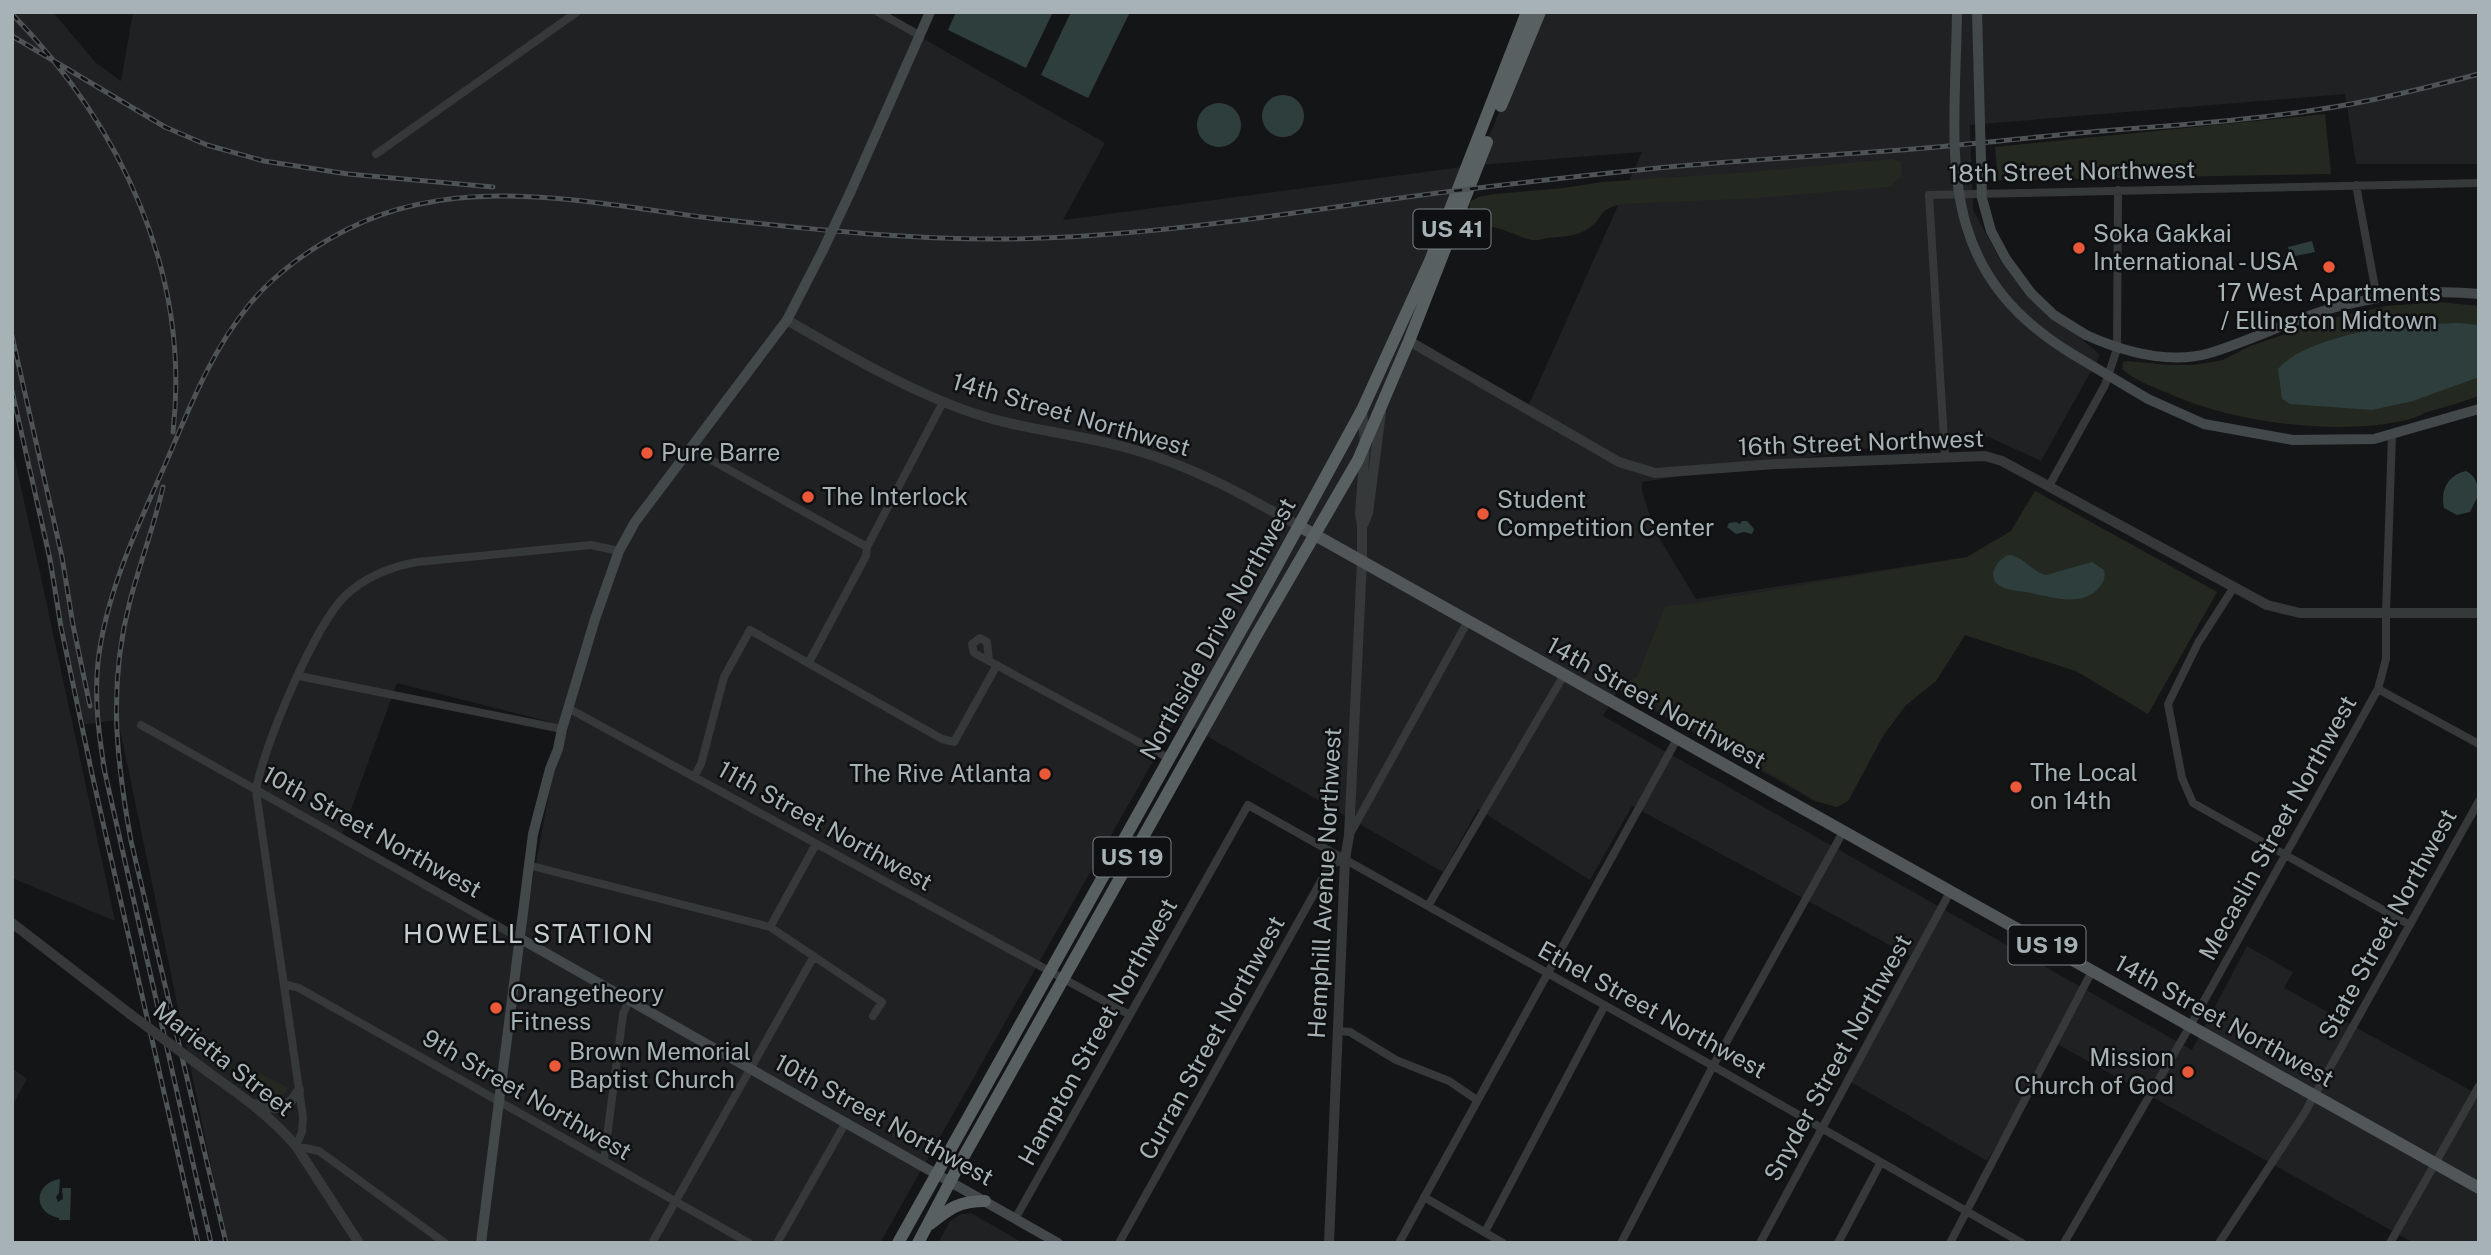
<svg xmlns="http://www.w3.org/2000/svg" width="2491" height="1255" viewBox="0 0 2491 1255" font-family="'Public Sans',sans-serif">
<rect width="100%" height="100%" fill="#141516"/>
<path fill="#202123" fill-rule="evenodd" d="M12 12H53L95 62 121 81 133 12H877L1105 143 1063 220 1477 165 1541 12H2479V164H2356L2345 94 1970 125 1973 210 2002 263 2054 315 2100 355 2041 461 1989 437H1944L1642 482V491L1655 531 1696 599 1967 557 2011 531 2035 491 2217 592 2148 714 2076 671 1965 635 1936 681 1906 705 1883 736 1848 801 1837 807 1815 801 1618 690 1603 716 2192 1050 2247 946 2293 972 2284 988 2479 1095V1243H2414L2057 1044 1987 1161 1844 1078 1910 956 1632 806 1590 880 1478 809 1443 872 1177 719 880 1243H227L118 720 80 725 30 477 12 401ZM1642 152 1526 411 1408 339 1478 165ZM397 683 562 725 522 937 342 834Z
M12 447 39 568 115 921 12 878Z
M12 1068 27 1079 12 1106Z
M971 1213 1023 1243H938L950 1221 961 1214Z"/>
<path fill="#232820" d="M2325 114 2331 174 1998 180 1995 147Z
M1891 159 1901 162 1902 175 1890 187 1743 199 1622 204C1596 210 1605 217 1589 228 1575 238 1563 236 1548 238 1542 239 1538 241 1532 240 1523 238 1515 234 1506 231 1492 225 1479 227 1469 213L1470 202 1478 197 1495 194 1563 188 1602 182 1751 172Z
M2439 302 2479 306V396C2462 402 2445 407 2427 412 2421 415 2414 418 2407 420 2338 436 2234 423 2170 394 2154 387 2135 381 2122 369L2123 362 2128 361 2169 365H2194L2223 360 2248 347 2325 320 2386 306Z
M2035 491 2217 592 2148 714 2076 671 1965 635 1936 681 1906 705 1883 736 1848 801 1837 807 1815 801 1632 689 1628 685 1630 681 1637 677 1665 606 1696 603 1967 557 2011 531Z
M245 1066 287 1087 286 1092 279 1098 270 1097 236 1071Z"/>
<path fill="#2e3e3d" d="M956 12H1053L1026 68 948 30Z
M1071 12H1130L1088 98 1041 75Z
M1262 116a21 21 0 1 1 42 0a21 21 0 1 1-42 0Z
M1197 125a22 22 0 1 1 44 0a22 22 0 1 1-44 0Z
M2312 241 2315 252 2290 257 2288 247Z
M2458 323 2479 325V377L2413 401 2372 410 2290 404 2282 399 2278 369C2299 342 2376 327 2410 324 2426 323 2442 324 2458 323Z
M2466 471C2475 475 2478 484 2479 494L2470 512 2457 515 2444 508C2440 490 2448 475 2466 471Z
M1742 521H1747L1754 529 1752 534 1744 532 1736 534 1727 527 1729 523 1736 522 1740 524Z
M2008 555C2024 556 2030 571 2046 575L2092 562 2104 570C2106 578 2103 583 2098 589 2079 607 2053 597 2031 593 2022 591 2011 591 2004 588 1985 580 1994 562 2008 555Z
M60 1179 59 1193 56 1197 58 1202 63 1199 62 1188H71L70 1220H59V1218C32 1213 34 1183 60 1179Z"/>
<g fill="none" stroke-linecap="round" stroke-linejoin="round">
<path stroke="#35393a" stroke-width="8" d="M878 12 919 35
M376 154 577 12
M2356 185 2377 298
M690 448 867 547
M1945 456 1929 195 2479 183
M2049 486 2105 385 2117 349 2118 190
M2234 587 2198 643 2168 704 2182 778 2193 803 2410 925
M989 661 987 642 980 638 972 644 974 653 1170 759
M809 662 866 556 867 547 943 402
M299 676 562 729
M2378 689 2479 744
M568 708 1130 1015
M141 725 521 939
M694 777 701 764 724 677 750 630 942 739 954 742 997 665
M1350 834 1468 621
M528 865 770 927 882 1002 873 1016
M1428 906 1564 675
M770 927 816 844
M285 984 299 988 749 1243
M1339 1031 1350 1032 1396 1060 1449 1081 1477 1100
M604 1160 623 1014 629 1000
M1424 1197 1503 1243
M1015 1219 1248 805 1713 1066 2022 1243
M1485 1232 1605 1005
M445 1243 319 1151 296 1146 302 1132 303 1117 256 791C262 749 315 625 345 596 365 577 389 567 417 562L591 545 619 551
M652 1243 814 956
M777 1243 846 1122
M1119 1243 1330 865 1345 859
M1399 1243 1677 739
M1621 1243 1713 1066 1843 832
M1760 1243 1950 892
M1838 1243 1881 1162
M1950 1243 2092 971
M2064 1243 2190 1026 2378 689 2386 659V613L2392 435
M2219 1243 2304 1114 2479 801
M2390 1243 2479 1086"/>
<path stroke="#35393a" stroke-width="10" d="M787 320C844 353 911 392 973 413 1026 431 1082 434 1135 450 1194 467 1246 496 1299 526
M1409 341 1619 462 1655 473 1775 464 1985 456 2002 461 2267 605 2300 613H2479
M1363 525 1368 513 1381 412
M12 923 130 1014
M208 1072C240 1095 271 1116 296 1146L359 1243
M256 1104C278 1110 286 1112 299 1090
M1329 1243 1345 859 1349 836 1362 561V525L1360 514 1365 445 1362 410"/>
<path stroke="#43484a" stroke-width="10" d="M850 193 930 12
M2086 335C2124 352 2168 365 2210 353 2253 340 2293 319 2336 307 2382 295 2432 289 2479 294
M2074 355 2148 399 2204 424 2293 440 2374 439 2479 409
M521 939 1058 1243
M481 1243 533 834 550 769 558 749 562 729 595 619 619 551 635 522 787 320 823 250"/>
<path stroke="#515759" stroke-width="12" d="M1299 526 2479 1188"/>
<path stroke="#596062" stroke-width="12" d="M1501 106 1540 12
M930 1224C950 1208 959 1201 985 1201
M898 1243 1268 582 1362 410 1430 261 1527 12
M918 1243 960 1163 1257 634 1358 460 1409 341 1487 142"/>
<g stroke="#4e5355" stroke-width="5">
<path id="rail" d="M12 14C121 126 191 273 173 432
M12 36 165 127 207 145 264 161 348 174 493 187
M12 336 62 557 73 625 90 706
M12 391 50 559 61 627 92 774 198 1243
M163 487C154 526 140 563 130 601 108 685 116 758 131 841L226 1243
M103 764 211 1243
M105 773C99 736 94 700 98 662 106 593 137 528 165 465 189 409 210 353 249 305 274 274 312 247 348 229 462 170 597 205 718 219 815 230 913 240 1010 239 1136 237 1261 218 1385 200 1472 188 1560 178 1648 169 1736 160 1824 156 1913 149 1968 145 2024 138 2079 133 2158 126 2237 122 2315 110 2371 102 2425 88 2479 74"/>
</g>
<use href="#rail" stroke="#0f1011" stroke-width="2.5" stroke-dasharray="8" stroke-linecap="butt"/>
<path stroke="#35393a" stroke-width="10" d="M130 1014 208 1072"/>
<path stroke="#43484a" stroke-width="10" d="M1957 12C1955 155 1931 269 2074 355
M1977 12 1982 198 1991 231 2006 259 2031 293 2054 315 2086 335
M823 250 850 193"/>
</g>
<g fill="#e85839" stroke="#0f1011" stroke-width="2.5">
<circle cx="2079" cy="248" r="7"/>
<circle cx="2329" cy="267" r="7"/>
<circle cx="647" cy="453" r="7"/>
<circle cx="808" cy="497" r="7"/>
<circle cx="1483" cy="514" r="7"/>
<circle cx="1045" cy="774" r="7"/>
<circle cx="2016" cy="787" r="7"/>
<circle cx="496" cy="1008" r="7"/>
<circle cx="555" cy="1066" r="7"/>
<circle cx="2188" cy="1072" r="7"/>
</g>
<g text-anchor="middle" stroke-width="5" stroke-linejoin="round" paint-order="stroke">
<g fill="#0f1011" stroke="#798184" stroke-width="2">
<rect x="1413.5" y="209.5" width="77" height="39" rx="5"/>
<rect x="1093.5" y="837.5" width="77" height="39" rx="5"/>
<rect x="2008.5" y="925.5" width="77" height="39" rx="5"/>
</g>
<g font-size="23" font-weight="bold" fill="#a6b2b5">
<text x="1452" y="237">US 41</text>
<text x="1132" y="865">US 19</text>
<text x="2047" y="953">US 19</text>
</g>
<g font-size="24" fill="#a6b2b5" stroke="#0f1011">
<text transform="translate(2072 172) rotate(-1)" y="8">18th Street Northwest</text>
<text transform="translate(1071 415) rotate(16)" y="8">14th Street Northwest</text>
<text transform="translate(1861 443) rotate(-2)" y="8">16th Street Northwest</text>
<text transform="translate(1218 629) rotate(-61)" y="8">Northside Drive Northwest</text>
<text transform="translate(1656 703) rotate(29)" y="8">14th Street Northwest</text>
<text transform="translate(825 826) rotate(29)" y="8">11th Street Northwest</text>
<text transform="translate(2278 828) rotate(-61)" y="8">Mecaslin Street Northwest</text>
<text transform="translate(372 832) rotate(29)" y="8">10th Street Northwest</text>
<text transform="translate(1325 883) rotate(-87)" y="8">Hemphill Avenue Northwest</text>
<text transform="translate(2388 924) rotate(-61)" y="8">State Street Northwest</text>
<text transform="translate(1652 1010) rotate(29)" y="8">Ethel Street Northwest</text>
<text transform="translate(2224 1021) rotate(29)" y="8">14th Street Northwest</text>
<text transform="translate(1098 1032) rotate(-61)" y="8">Hampton Street Northwest</text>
<text transform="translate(1212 1038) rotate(-61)" y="8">Curran Street Northwest</text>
<text transform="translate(1838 1058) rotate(-61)" y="8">Snyder Street Northwest</text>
<text transform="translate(223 1059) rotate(38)" y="8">Marietta Street</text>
<text transform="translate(527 1095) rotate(30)" y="8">9th Street Northwest</text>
<text transform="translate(884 1120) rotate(29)" y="8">10th Street Northwest</text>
</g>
<g font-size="24" fill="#a6b2b5" stroke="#0f1011" text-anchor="start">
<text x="2093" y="242">Soka Gakkai<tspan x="2093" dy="28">International - USA</tspan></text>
<text x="2329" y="301" text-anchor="middle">17 West Apartments<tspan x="2329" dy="28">/ Ellington Midtown</tspan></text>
<text x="661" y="461">Pure Barre</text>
<text x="822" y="505">The Interlock</text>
<text x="1497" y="508">Student<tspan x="1497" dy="28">Competition Center</tspan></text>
<text x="2030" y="781">The Local<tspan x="2030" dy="28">on 14th</tspan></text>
<text x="1031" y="782" text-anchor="end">The Rive Atlanta</text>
<text x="510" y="1002">Orangetheory<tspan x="510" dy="28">Fitness</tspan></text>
<text x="569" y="1060">Brown Memorial<tspan x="569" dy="28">Baptist Church</tspan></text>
<text x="2174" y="1066" text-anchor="end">Mission<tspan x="2174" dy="28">Church of God</tspan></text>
</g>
<g font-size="26" letter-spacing="2" fill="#c7cfd1" stroke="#0f1011">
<text x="529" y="943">HOWELL STATION</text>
</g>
</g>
<rect width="2491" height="1255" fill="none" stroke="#a6b2b5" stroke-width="28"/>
</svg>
